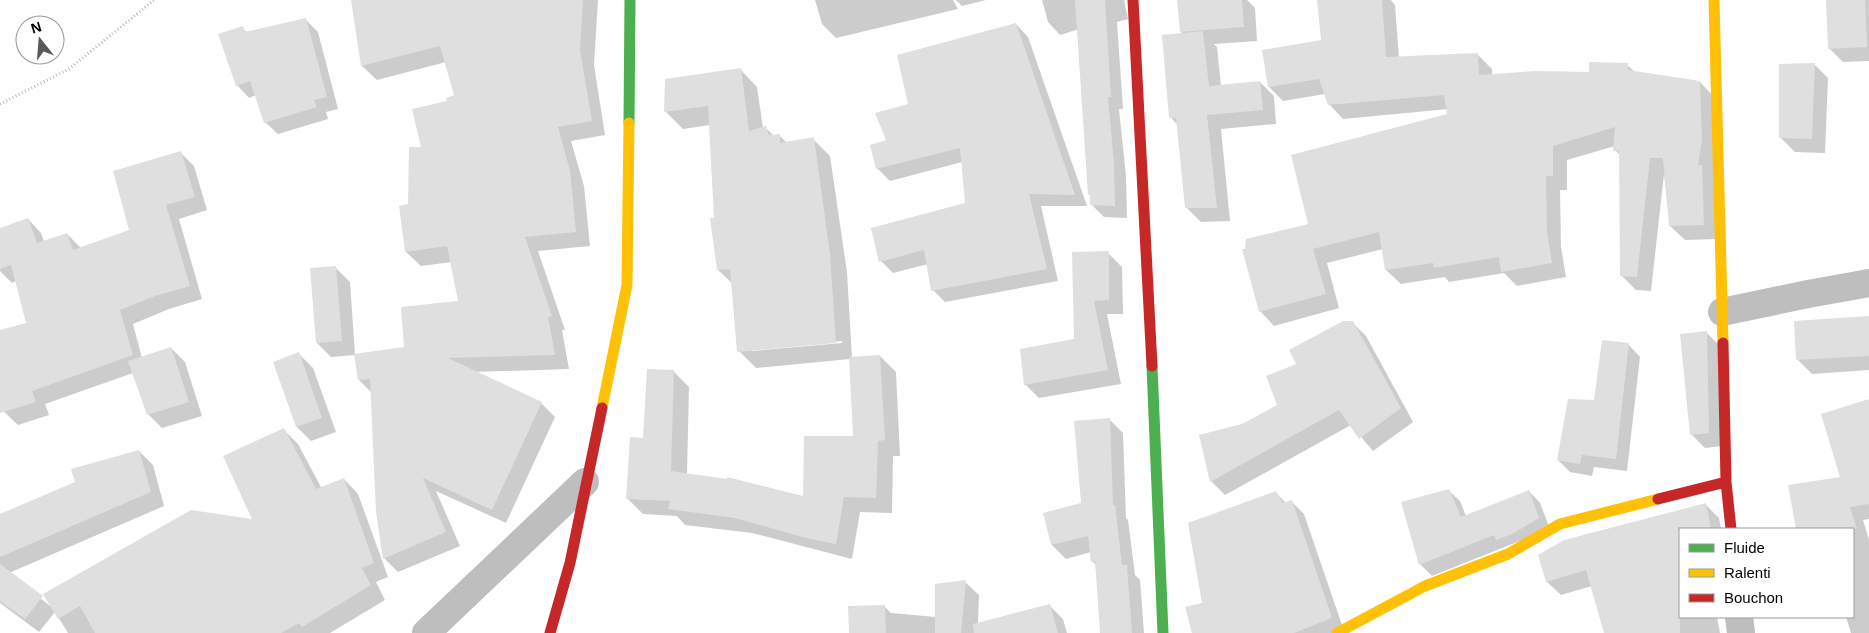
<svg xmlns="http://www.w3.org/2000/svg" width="1869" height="633" viewBox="0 0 1869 633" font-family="Arial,sans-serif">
<rect width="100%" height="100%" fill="#fff"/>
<path fill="#0003" fill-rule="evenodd" d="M352 0H598L594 65 605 135 571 141 584 186 590 246 538 251 565 330H562L569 369 474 372 541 403 555 417 506 523 436 491 460 546 398 572 384 558 372 393 359 380 355 355 331 357 317 343 336 268 350 282 355 355 405 348 460 302 452 262 421 266 406 252 400 207 409 206 422 148 448 102 456 96 446 62 377 80 362 66Z
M815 0H953L958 9 836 38 822 24Z
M956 0H986L962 6Z
M1042 0H1124L1128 19 1117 22 1123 109H1119L1126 176 1127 218 1104 217 1091 204 1079 29 1060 35 1048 22Z
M1178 0H1247L1255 8 1257 41 1214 44 1217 47 1221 86 1260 82 1274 96 1276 124 1221 129 1230 221 1201 222 1187 208 1178 125 1171 118 1183 34 1181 32Z
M1318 0H1391L1395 5 1399 58 1477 54 1492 69V75L1590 73 1627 65 1635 72 1700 82 1714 97 1718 239 1685 240 1670 226 1664 174 1651 291 1636 290 1621 275V156L1615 150V146L1567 160V190H1560L1561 247 1566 277 1517 286 1504 273 1449 282 1445 277 1401 284 1386 270 1383 249 1327 263 1339 308 1274 326 1260 311 1247 250 1310 224 1449 115 1448 109 1343 119 1329 104 1325 94 1283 101 1269 87 1322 41Z
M1827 0H1869V61L1843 62 1829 48Z
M306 20 318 32 338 109 326 112 328 119 278 134 265 122 256 95 249 98 237 85 242 28 248 33Z
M1016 24 1028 37 1087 206H1041L1058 281 945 302 933 290 928 264 893 273 881 261 966 204 962 162 890 181 877 168 888 141 910 105Z
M1814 64 1828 78 1825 153 1795 152 1781 138Z
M740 69 757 87 763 128H766L774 136 779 135 787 143 813 139 830 156 847 272 852 358 880 356 896 372 900 456H893L892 513 860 512 852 559 752 533 685 525 677 516 643 514 627 498 645 440 674 372 689 387 687 474 804 498 854 438 850 359 756 368 739 351 733 284 718 270 710 125 683 129 666 112V80ZM842 341V343L752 351V349Z
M181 153 194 166 207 210 179 219 202 299 169 309 133 324 142 358 171 348 185 362 202 416 162 428 148 414 133 373 45 404 49 415 18 425 0 408V332L27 324 16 281 12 283 0 271V229L28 219 41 233 44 242 67 234 81 248 131 230Z
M1108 253 1122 267 1123 314H1107L1121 384 1039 398 1025 384 1075 340Z
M1869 319V370L1812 374 1798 360Z
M1352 322 1366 336 1413 422 1373 451 1351 425 1225 495 1211 481 1200 436 1243 425 1279 405 1298 365Z
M1706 332 1720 346 1723 446 1705 448 1691 434Z
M1628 344 1640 357 1627 471 1594 467 1592 476 1570 472 1558 460 1595 402Z
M299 354 313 368 336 432 311 441 297 427 275 363Z
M1869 401V519L1863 520 1869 540V633H1851L1846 617H1853V529H1798L1790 486 1842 478Z
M1109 419 1123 433 1126 518 1128 520 1135 575 1140 580 1144 633H1101L1096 565 1092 561 1091 552 1066 559 1052 545 1044 514 1082 504Z
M283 429 298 444 322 489 344 479 358 494 388 577 376 582 385 600 330 633H68L55 612 39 632 0 603V516L76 483 139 451 153 465 164 506 9 573 50 606 254 520Z
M1448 490 1460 501 1466 516 1529 491 1540 503 1550 529 1432 576 1421 565 1403 503Z
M1275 492 1286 503 1291 501 1304 514 1344 631 1338 633H1214Z
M1706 505 1719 518 1721 529H1680V617H1717L1720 633H1605L1592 586 1561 595 1547 582 1539 555Z
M965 582 979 595 978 624 1050 606 1063 619 1067 633H850L884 606 891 613 936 617Z"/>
<path fill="#dfdfdf" d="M351 0H583L580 50 592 121 558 127 570 171 576 232 525 237 552 316 548 317 555 355 448 358 542 402 492 510 423 478 446 532 383 559 376 512 370 379 358 380 354 354 404 347 401 307 458 301 447 246 405 252 399 206 408 204 409 147H421L412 109 447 101 446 98 454 95 440 46 361 66Z
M1075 0H1105L1111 97H1108L1114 163 1115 206 1090 205V195H1088Z
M1177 0H1242L1244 27 1180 32Z
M1317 0H1382L1386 57 1478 53 1479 75 1536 71 1589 72V62L1628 63V70L1700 81 1702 140 1698 165H1702L1704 225 1669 226 1663 158H1650L1637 277 1620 276 1619 151H1613L1615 127 1553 146V176H1546L1547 232 1552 263 1501 272 1499 257 1434 268 1433 263 1385 270 1379 232 1313 249 1326 294 1259 312 1242 249H1245L1246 239 1308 224 1291 155 1447 114 1444 95 1328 105 1319 79 1268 87 1262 50 1321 40Z
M1826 0H1865L1867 47 1828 49Z
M306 18 327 97 314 100 317 107 264 123 250 81 236 86 218 34 243 26 245 32Z
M1016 23 1075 195 1029 194 1047 269 931 291 924 250 879 262 871 228 965 203 960 148 876 169 870 145 886 140 875 113 908 104 897 55Z
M1203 31 1209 86 1260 81 1263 110 1207 115 1217 208H1185L1176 118H1169L1162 35Z
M1815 63 1812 139 1779 138V64Z
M741 68 749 131 766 126 769 135 780 134V143L814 137 830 254 836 343 737 352 730 269 717 270 710 218H714L708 106 664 112 665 79Z
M181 151 195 197 166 205 190 286 155 296 120 310 133 355 32 391 36 402 0 413V330L26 323 11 265 0 269V228L28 218 37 243 67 233 73 250 129 230 113 171Z
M1109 251V300L1094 301 1108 370 1024 385 1020 349 1074 339 1072 252Z
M336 266 342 341 316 343 310 268Z
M1869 316V356L1796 360 1794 321Z
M1343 321H1353L1401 408 1359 439 1339 410 1210 482 1199 435 1242 424 1277 405 1266 376 1296 364 1289 350Z
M1707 331 1709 433 1690 435 1680 334Z
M1602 340 1629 343 1616 459 1582 455 1580 464 1557 460 1568 399 1594 400Z
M171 347 189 402 147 415 128 361Z
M299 352 322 418 296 427 273 362Z
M880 355 885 440 878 441 876 498 844 497 836 544 806 538 735 518 668 509 670 501 626 499 630 437 643 438 647 369 674 370 671 471 727 479V477L803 496 804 436H853L849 357Z
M1869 399V504L1850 507 1857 529H1796L1788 485 1840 477 1821 414Z
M1110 418 1113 505H1115L1122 565H1127L1132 633H1100L1095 561 1091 562 1088 536 1051 545 1043 513 1081 503 1074 421Z
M284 428 316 489 344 478 374 563 362 568 371 585 302 627 299 623 281 633H95L80 606 58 619 43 594 191 510 252 519 223 456Z
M139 450 151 492 0 557V514L75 482 71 469Z
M1449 489 1461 517 1529 490 1539 518 1512 534 1496 540 1494 535 1419 565 1401 502Z
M1276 491 1283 503 1292 500 1332 618 1294 633H1192L1185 607 1202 603 1188 523Z
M1706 503 1711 529H1680V633H1604L1586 570 1546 582 1538 555 1564 540Z
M0 564 43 596 25 619 0 601Z
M966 580 961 633H935V584Z
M1050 604 1058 633H974L973 624Z
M885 605 886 633H849L848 606Z"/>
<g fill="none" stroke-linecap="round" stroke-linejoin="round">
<path stroke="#b9b9b9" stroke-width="3" stroke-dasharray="1 2.5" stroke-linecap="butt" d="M0 104 69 69 154 0"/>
<path stroke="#bebebe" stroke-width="28" d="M1722 312 1808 294 1869 283
M1739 617 1741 633
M426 633 585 482"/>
<path stroke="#4caf50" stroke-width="11" d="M629 123 630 0
M1152 366 1163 633"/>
<path stroke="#ffc107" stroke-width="11" d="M1714 0 1723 343
M602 408 627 285 629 123
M1337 633 1425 586 1508 554 1560 524 1658 499"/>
<path stroke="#c62828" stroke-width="11" d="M1133 0 1152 366
M1723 343 1726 482 1731 529
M1658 499 1726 482
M550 633 570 563 602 408"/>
</g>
<rect x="1679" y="528" width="175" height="90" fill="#ffffff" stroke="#999999"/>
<rect x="1689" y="544" width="25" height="8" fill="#4caf50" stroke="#999999"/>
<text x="1724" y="553" font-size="15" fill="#000000">Fluide</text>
<rect x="1689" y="569" width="25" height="8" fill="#ffc107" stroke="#999999"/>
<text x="1724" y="578" font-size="15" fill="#000000">Ralenti</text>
<rect x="1689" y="594" width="25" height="8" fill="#c62828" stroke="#999999"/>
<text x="1724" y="603" font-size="15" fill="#000000">Bouchon</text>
<g transform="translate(40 40) rotate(343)"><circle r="24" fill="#ffffff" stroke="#999999"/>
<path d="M0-4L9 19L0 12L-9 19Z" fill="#595959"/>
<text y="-8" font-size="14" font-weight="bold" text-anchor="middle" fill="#000000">N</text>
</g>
</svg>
